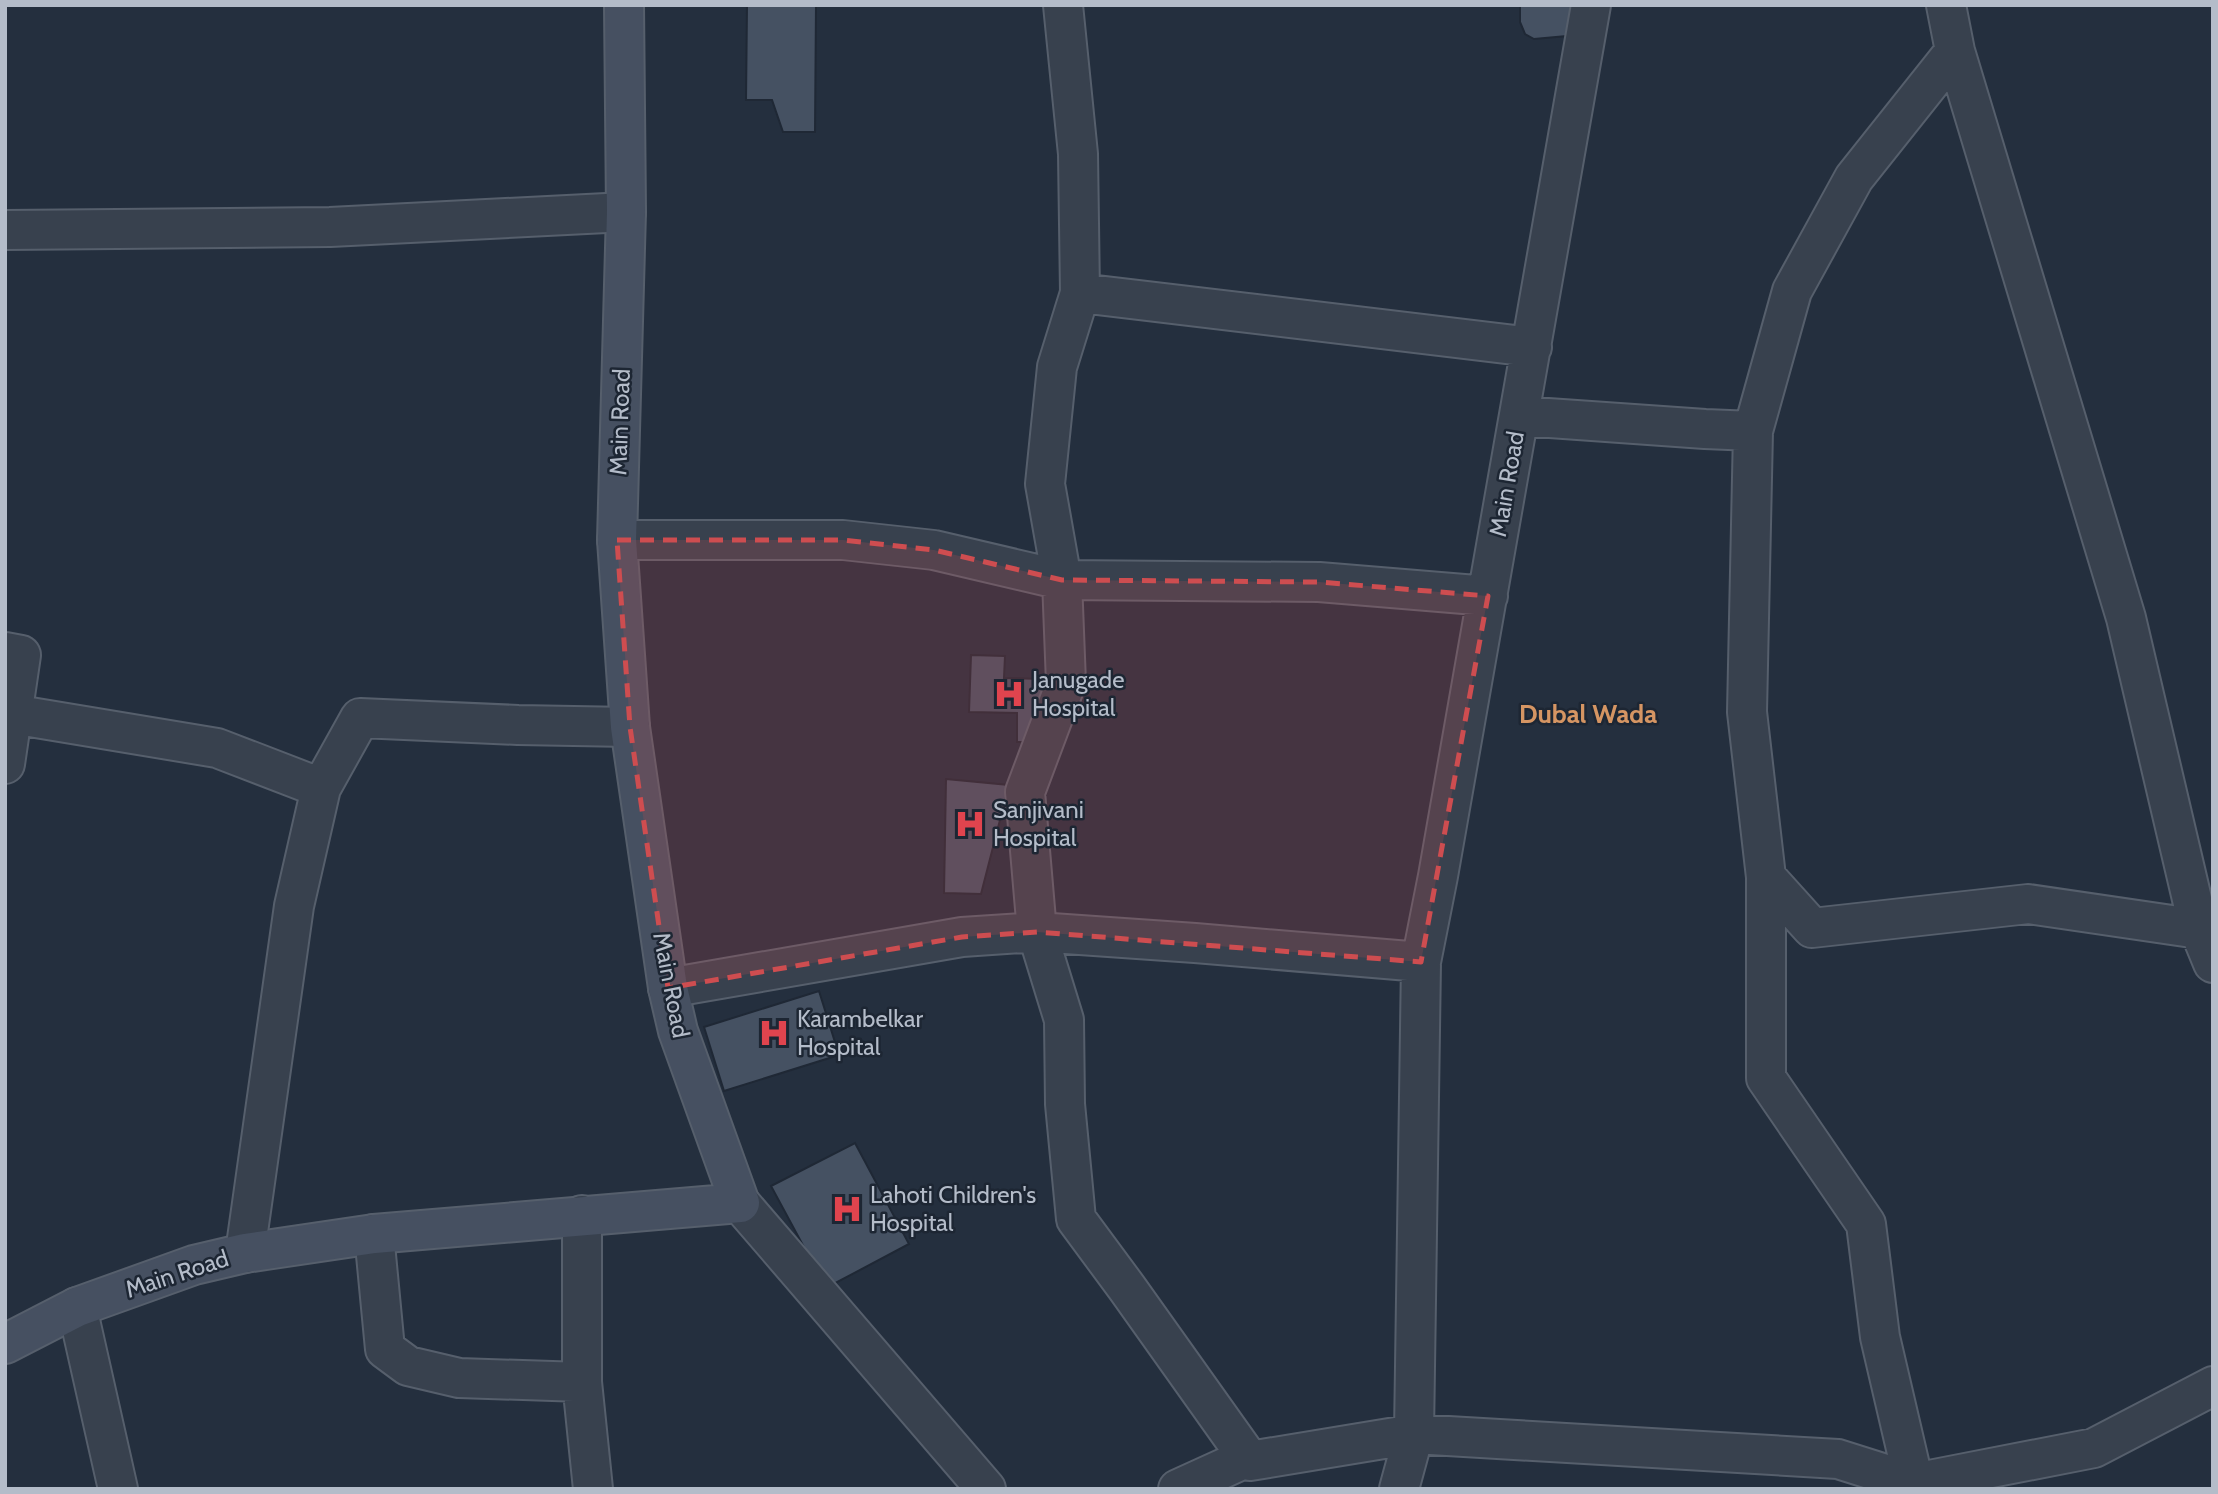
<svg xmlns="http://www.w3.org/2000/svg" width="2218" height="1494" viewBox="0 0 2218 1494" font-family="Cabin,sans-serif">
<rect width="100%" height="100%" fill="#242f3e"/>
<path fill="#455162" stroke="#1f2835" stroke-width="2" d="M747 5H816L815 132H783L772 100H746Z
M1520 5H1575L1567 36 1534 39 1525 34 1520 22Z
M971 655 1005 656 1004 678 1044 679 1043 714 1038 742H1017V713L969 712Z
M946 779 1009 785 981 894 944 893Z
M819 991 839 1055 724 1091 704 1027Z
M855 1143 909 1244 826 1288 771 1186Z"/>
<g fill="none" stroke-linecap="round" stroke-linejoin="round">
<g stroke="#565f6c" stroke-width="42">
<path id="minor" d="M1063 5 1078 154 1080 293 1057 367 1045 484 1062 580 1066 683 1025 792 1037 932 1064 1020 1065 1104 1076 1219 1127 1288 1250 1461 1414 1434 1838 1459 1914 1483
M1946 5 1955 51 2126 618 2199 929 2213 963
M1955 51 1854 178 1792 291 1753 431 1747 712 1766 877 1812 928 2028 904 2199 929
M5 230 330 227 626 212
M1080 293 1532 347
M1520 416 1705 429 1753 431
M617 540H843L934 550 1062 580 1319 582 1488 596
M5 652 21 655 5 764
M12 714 217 748 321 788
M1766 877V1078L1866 1224 1880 1337 1914 1483
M668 988 962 937 1037 932 1195 943 1421 962
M740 1203 986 1489
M582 1215V1382L593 1489
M374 1234 385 1349 408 1366 459 1378 582 1382
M245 1253 294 906 321 788 360 718 518 725 630 727
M77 1307 118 1489
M1178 1489 1244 1459 1250 1461
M1399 1489 1414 1434 1421 962 1438 876 1591 5
M1911 1489 1914 1483 2094 1448 2213 1386"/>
</g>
<g stroke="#565f6c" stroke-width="42">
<path id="secondary" d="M5 1344 77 1307 194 1265 245 1253 374 1234 740 1203 678 1031 668 988 630 727 617 540 626 212 624 5"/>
</g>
<use href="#minor" stroke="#38414e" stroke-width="38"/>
<use href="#secondary" stroke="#465061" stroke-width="38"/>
</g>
<path fill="#ce4d50" fill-opacity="0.2" stroke="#ce4d50" stroke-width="5" stroke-dasharray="14 9" stroke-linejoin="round" d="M617 540H843L934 550 1062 580 1319 582 1488 596 1421 962 1037 932 962 937 668 988 630 727Z"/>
<defs>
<g id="hospital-bare" transform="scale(2.415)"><path d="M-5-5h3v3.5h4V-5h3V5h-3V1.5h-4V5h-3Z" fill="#e0444e" stroke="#1d2633" stroke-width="2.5" paint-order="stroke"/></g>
</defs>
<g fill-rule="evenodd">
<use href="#hospital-bare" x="1009" y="694"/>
<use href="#hospital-bare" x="970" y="824"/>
<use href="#hospital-bare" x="774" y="1033"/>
<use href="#hospital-bare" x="847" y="1209"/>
</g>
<g text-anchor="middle" stroke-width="5" stroke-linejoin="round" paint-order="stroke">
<g font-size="24" fill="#b4bcc9" stroke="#1d2633">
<text transform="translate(620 422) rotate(-88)" y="8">Main Road</text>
<text transform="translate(1507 484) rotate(-80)" y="8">Main Road</text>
<text transform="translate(671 985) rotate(79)" y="8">Main Road</text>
<text transform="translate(177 1274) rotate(-18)" y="8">Main Road</text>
</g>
<g font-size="24" fill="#b4bcc9" stroke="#1d2633" text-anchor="start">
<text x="1032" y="688">Janugade<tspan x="1032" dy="28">Hospital</tspan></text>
<text x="993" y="818">Sanjivani<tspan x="993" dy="28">Hospital</tspan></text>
<text x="797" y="1027">Karambelkar<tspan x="797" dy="28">Hospital</tspan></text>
<text x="870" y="1203">Lahoti Children's<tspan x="870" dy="28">Hospital</tspan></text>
</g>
<g font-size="26" font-weight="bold" fill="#d59563" stroke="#1d2633">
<text x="1588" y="723">Dubal Wada</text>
</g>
</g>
<rect width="2218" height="1494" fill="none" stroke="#b4bcc9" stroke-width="14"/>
</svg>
